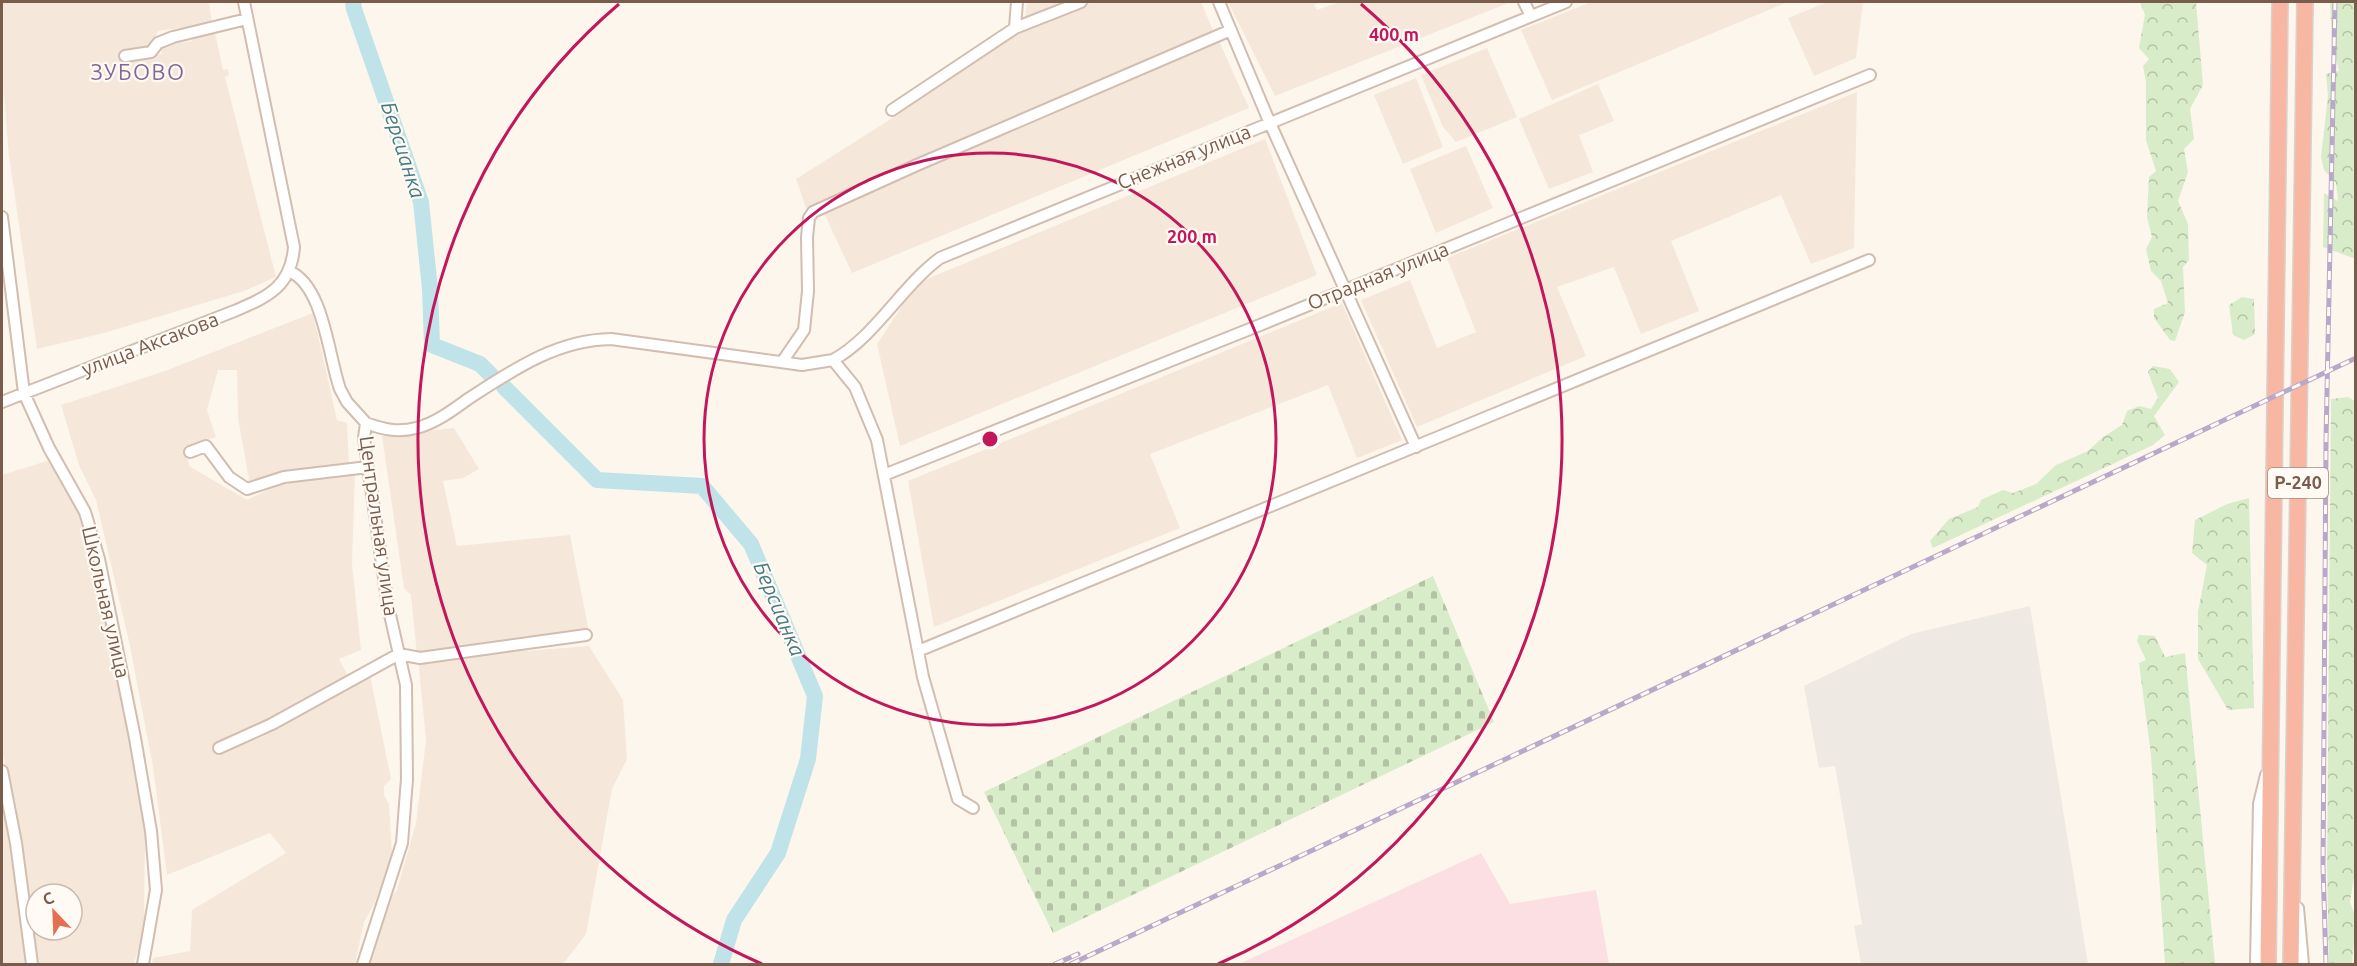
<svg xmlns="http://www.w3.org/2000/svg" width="2357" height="966" viewBox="0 0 2357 966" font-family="Ubuntu,sans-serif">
<defs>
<pattern id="forest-crowns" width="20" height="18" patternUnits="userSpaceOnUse" patternTransform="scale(1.5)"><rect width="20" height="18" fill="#d8ecc9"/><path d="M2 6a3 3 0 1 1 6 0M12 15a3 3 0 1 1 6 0" fill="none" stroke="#b4c2a5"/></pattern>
<pattern id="cemetery-stones" width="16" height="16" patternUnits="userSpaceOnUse" patternTransform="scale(1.5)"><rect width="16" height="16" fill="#d8ecc9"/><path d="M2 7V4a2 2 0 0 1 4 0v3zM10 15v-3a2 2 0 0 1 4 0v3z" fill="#b4c2a5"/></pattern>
</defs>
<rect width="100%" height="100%" fill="#fdf6ec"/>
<path fill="#f5e8da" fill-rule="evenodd" d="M2 2H209L212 23 158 31 149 49 119 54 120 60 162 54 160 46 192 41 195 36 215 33 223 70 228 69 229 75 225 77 276 277 244 291 104 333 37 349 9 156 2 76Z
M1027 2H1062L1025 17Z
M1092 2H1201L1214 33 807 211 796 179 883 124 993 48 1023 31Z
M1228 2H1323L1314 5 1317 10 1339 2H1511L1275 96Z
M1591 2H1788L1552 100 1521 30Z
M1827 2H1863L1856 58 1814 76 1788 18Z
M1219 41 1249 108 852 273 824 213Z
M1487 48 1517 117 1456 142 1443 127 1421 75Z
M1416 78 1443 147 1403 164 1374 95Z
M1598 84 1614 121 1579 135 1593 172 1549 189 1519 119Z
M1857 92 1854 248 1811 264 1781 195 1671 241 1699 311 1641 334 1614 267 1557 287 1586 356 1417 427 1361 300 1410 280 1437 348 1476 332 1447 258Z
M1265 139 1317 275 900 446 877 344 917 283Z
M1466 146 1493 208 1436 233 1410 169Z
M1342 303 1402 440 1357 458 1328 385 1150 454 1180 528 934 627 908 481Z
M313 313 337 420 347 423 349 465 250 485 238 418 237 370H218L207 410 216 437 185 447 189 466 247 500 287 480 355 472 352 564 361 650 339 659 349 678 258 728 215 747 219 756 274 731 345 684 370 675 391 779 384 786V795L389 804 392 854 375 902 364 922 355 964H152L153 958 190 951 192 910 286 853 270 833 167 875 153 767 130 646 96 500 79 465 61 405 165 371Z
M454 428 479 469 463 478 443 481 457 546 570 535 589 632 417 655 411 595 404 588 382 436Z
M50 460 82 519 125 713 145 834 144 927 134 964H36L32 906 2 748V475ZM36 894H72V930H36Z
M589 646 623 700 627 759 612 789 586 934 563 964H367L387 902 397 890 416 823 426 740 418 659Z
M2 800 19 897 28 964H2Z"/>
<path fill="#efe9e4" d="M2030 606 2088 964H1861L1854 926 1862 924 1835 766 1819 768 1804 686 1911 634Z"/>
<path fill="#fbdfe3" d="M1481 853 1510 904 1596 890 1609 964H1239Z"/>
<path fill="url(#forest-crowns)" d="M2140 2H2196L2203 85 2190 109 2194 139 2184 149 2188 172 2178 201 2188 224 2189 260 2183 267 2185 312 2175 341 2170 340 2154 318V309L2168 303 2161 281 2151 271 2146 249 2152 237 2147 217 2149 177 2156 171 2146 140V82L2143 66 2149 59 2139 48 2145 15Z
M2330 2H2355L2356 257 2353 258 2323 247 2324 193 2338 201 2336 183 2324 170 2321 157 2328 96 2326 74 2339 71 2332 42Z
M2242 297 2254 299 2255 334 2244 340 2233 335 2229 305Z
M2153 366 2170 369 2179 382 2154 416 2165 435 2153 445 1933 548 1930 541 1949 519 1978 507 1981 500 2003 490 2013 493 2036 484 2056 465 2088 451 2103 437 2122 425 2127 411 2139 406 2151 409 2158 398 2148 372Z
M2348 397 2356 402V865L2350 902 2356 918 2352 964H2329L2327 866 2331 399Z
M2249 498 2254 708 2228 710 2198 659V612L2207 565 2192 553 2195 520 2227 504Z
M2139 635 2155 636 2165 657 2185 653 2215 964H2165L2151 755 2139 663 2146 660 2137 641Z"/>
<path fill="url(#cemetery-stones)" d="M1433 576 1494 722 1053 933 984 792Z"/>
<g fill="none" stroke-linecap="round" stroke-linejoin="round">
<path stroke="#bfe3e8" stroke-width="16" d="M353 2 354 9 421 202 430 289 432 345 480 364 491 375
M504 387 597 480 702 486 751 544 815 696 808 759 778 853 734 920 721 964"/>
<g stroke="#d1beb0" stroke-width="14">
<path id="minor" d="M1219 2 1269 121 1416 447
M1524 2 1531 16
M1015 28 1017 2
M125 56 151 52 158 43 173 37 247 19
M892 110 1015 28 1081 2
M2 217 24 393 49 448 85 512 99 559 135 738 151 831 156 890 143 964
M289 271C324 286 328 355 340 389L347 402 366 423 364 438 388 606 406 685 407 779 402 843 363 964
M833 360C874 338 901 287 940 258L1566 2
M782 362 804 330 808 291 807 237 809 218 813 212 917 165 1231 30
M2 402 237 310C269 296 291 286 294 247L244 2
M366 423C382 429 398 433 416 428 434 424 453 410 468 399 513 370 556 340 611 339L802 365 833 360 855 387 877 440 923 677 958 799 973 808
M190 452 206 446 229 477 247 489 284 477 368 467
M884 475 1260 325 1870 75
M918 651 1869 260
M219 748 272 724 399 654 420 658 586 635
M2 771 16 843 32 964
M2298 908 2303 964
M2256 964 2259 804 2266 775"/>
</g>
<g stroke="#dad1cd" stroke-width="18">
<path id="highway" d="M2268 964 2280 2
M2291 964 2305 2"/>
</g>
<use href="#minor" stroke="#fff" stroke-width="10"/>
<use href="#highway" stroke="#f7b7a3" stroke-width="15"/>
<g stroke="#b9a8c9" stroke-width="5">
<path id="rail" d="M1055 964 1078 954
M1071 964 2356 358
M2326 964 2323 866 2326 441 2335 2"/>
</g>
<use href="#rail" stroke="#fffaf3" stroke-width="3" stroke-dasharray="9" stroke-linecap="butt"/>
</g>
<g fill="none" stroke="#c2185b" stroke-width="3">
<circle cx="990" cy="439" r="286"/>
<path d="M762 964A572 572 0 0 1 619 4M1361 4A572 572 0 0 1 1218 964"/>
</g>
<g text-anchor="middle" stroke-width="4.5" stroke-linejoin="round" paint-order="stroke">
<rect fill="#fffaf3" stroke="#a28b7f" stroke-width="1.5" x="2268" y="468" width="60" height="30" rx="4.5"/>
<g font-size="18" font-weight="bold" fill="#7a5c4d">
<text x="2298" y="489">Р-240</text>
</g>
<g font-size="20" fill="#7a5c4d" stroke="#fffaf3">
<text transform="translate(1184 157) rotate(-22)" y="7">Снежная улица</text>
<text transform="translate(1378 276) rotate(-22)" y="7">Отрадная улица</text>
<text transform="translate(150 344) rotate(-21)" y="7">улица Аксакова</text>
<text transform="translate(379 526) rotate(82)" y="7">Центральная улица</text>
<text transform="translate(106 602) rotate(77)" y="7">Школьная улица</text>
</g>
<g font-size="21" font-style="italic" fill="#437c86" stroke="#fffaf3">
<text transform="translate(403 150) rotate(72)" y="7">Берсианка</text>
<text transform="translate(779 609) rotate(67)" y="7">Берсианка</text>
</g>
<g font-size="22" letter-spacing="1.5" fill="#846695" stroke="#fffaf3">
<text x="138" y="80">ЗУБОВО</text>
</g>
</g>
<circle cx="990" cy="439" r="9" fill="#c2185b" stroke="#fffaf3" stroke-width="3"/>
<g font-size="18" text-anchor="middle" font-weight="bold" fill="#c2185b" stroke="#fffaf3" stroke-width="4.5" stroke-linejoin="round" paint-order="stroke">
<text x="1394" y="41">400 m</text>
<text x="1192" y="243">200 m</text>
</g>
<rect width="2357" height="966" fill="none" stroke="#7a5c4d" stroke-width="6"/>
<g transform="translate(54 912) rotate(337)"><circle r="28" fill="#fffaf3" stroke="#cabbb1" stroke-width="1.5"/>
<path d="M0-4.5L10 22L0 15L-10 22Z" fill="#e76f51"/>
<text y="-9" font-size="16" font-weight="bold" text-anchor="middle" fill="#7a5c4d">С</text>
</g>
</svg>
